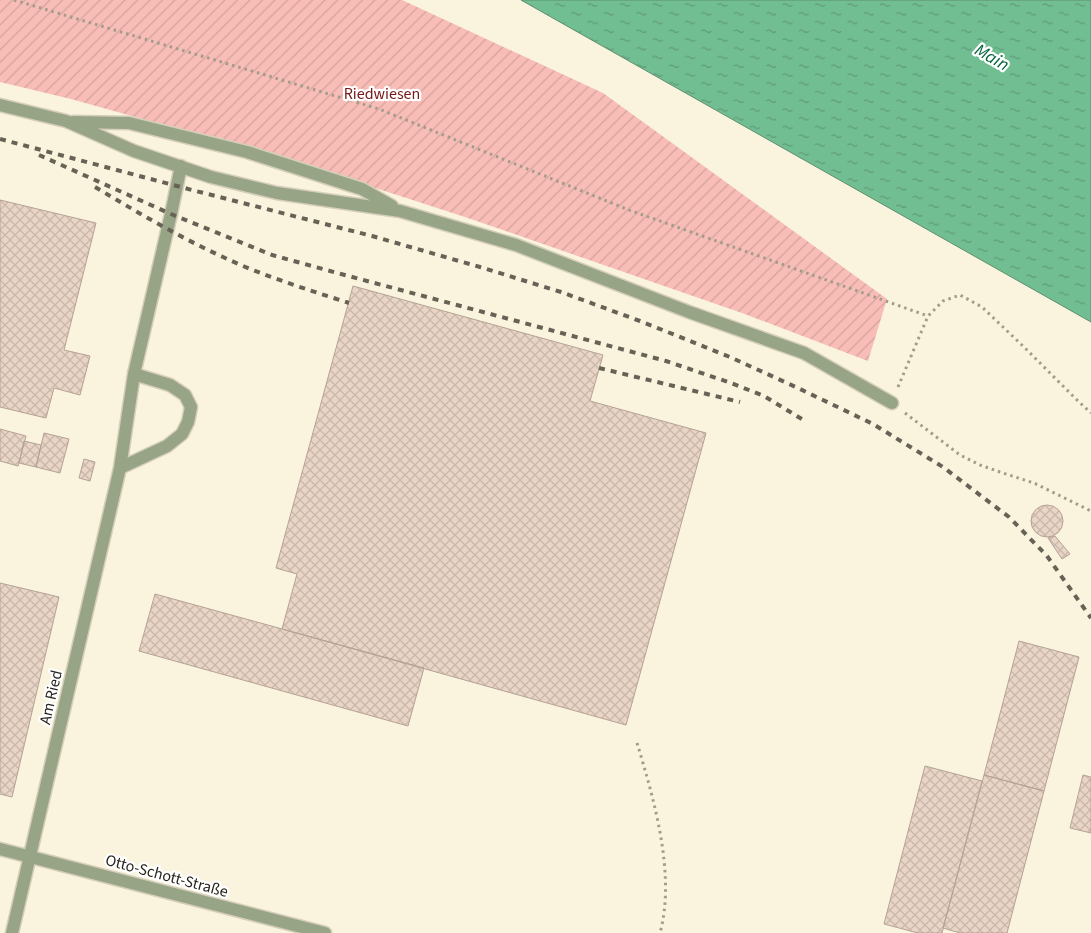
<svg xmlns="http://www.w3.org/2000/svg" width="1091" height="933" viewBox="0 0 1091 933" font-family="'Source Sans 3',sans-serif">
<defs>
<pattern id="garden-furrows" width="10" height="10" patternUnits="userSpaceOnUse" patternTransform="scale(1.25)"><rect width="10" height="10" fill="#f8bdb7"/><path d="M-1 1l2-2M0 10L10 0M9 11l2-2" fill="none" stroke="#d5a29d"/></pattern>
<pattern id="water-ripples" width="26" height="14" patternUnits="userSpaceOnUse" patternTransform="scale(1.25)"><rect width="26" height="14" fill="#72be93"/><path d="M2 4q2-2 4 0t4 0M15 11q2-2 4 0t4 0" fill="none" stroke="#5e9a77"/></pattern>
<pattern id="building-cross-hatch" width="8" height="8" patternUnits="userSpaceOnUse" patternTransform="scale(1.25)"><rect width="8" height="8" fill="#e9d5c6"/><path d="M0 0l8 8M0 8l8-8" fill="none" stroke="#c8b7aa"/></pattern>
</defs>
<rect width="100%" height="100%" fill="#faf3dd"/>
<path fill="url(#garden-furrows)" d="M0 0H402L603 93 887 299 868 361 742 313 468 218 286 159 71 99 0 82Z"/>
<path fill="url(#water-ripples)" stroke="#5c906f" d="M521 0H1091V322L551 17Z"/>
<path fill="url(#building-cross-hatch)" stroke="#b5a294" d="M0 200 96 223 64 350 90 356 80 395 54 388 46 418 0 407Z
M353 286 603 355 590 401 706 433 626 725 282 629 297 574 276 568Z
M0 429 26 436 18 466 0 461Z
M44 433 69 439 60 473 36 467Z
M24 441 41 445 36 467 19 463Z
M84 459 95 462 90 481 79 478Z
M1031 521a16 16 0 1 1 32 0a16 16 0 1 1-32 0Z
M1055 536 1070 554 1062 559 1048 538Z
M0 583 59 597 12 797 0 794Z
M155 594 424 668 408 726 139 651Z
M1019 641 1079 657 1044 791 984 775Z
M925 766 982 781 942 933H918L884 924Z
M984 775 1044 791 1007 933H960L943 928Z
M1083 775 1091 777V833L1070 828Z"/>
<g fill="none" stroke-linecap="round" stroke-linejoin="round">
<g stroke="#d4ceba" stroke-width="15">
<path id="minor" d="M0 105 66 121 134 151 211 177 277 193 400 211 516 245 689 312 804 353 892 403
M73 122 129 123 247 152 362 189 392 206
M134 374 171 214 181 166
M0 849 325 933
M12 933 120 468 134 374 170 385 185 395 191 407 188 422 182 434 167 446 120 468"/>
</g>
<path stroke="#a19c8c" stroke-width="3" stroke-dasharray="2.5 4" stroke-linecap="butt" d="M14 0 379 109 629 210 928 316
M898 387 928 316 943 301 960 295 982 307 1024 347 1078 401 1091 413
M905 413 960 455 980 465 1000 472 1034 483 1091 511
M637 743C654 799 676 875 660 933"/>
<use href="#minor" stroke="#98a486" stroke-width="12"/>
<path stroke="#666356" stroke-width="4" stroke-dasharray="6 6" stroke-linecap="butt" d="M0 139 192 190 372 236 480 267 561 292 640 321 730 357 800 389 873 424 943 467 1009 517 1047 556 1091 618
M39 155 171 214 272 255 341 274 666 361 731 383 764 396 805 421
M95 187C137 212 179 237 223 257 263 276 306 289 349 303
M599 368 740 402"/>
</g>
<g text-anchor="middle" stroke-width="4.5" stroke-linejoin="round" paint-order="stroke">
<g font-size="16" fill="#771818" stroke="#fff">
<text x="382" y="99">Riedwiesen</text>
</g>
<g font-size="16" fill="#27251c" stroke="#fff">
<text transform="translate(50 697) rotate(-77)" y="6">Am Ried</text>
<text transform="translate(167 875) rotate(15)" y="6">Otto-Schott-Straße</text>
</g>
<g font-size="18" font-style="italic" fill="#05663e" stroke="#fff">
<text transform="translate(992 57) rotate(30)" y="6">Main</text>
</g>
</g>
</svg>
